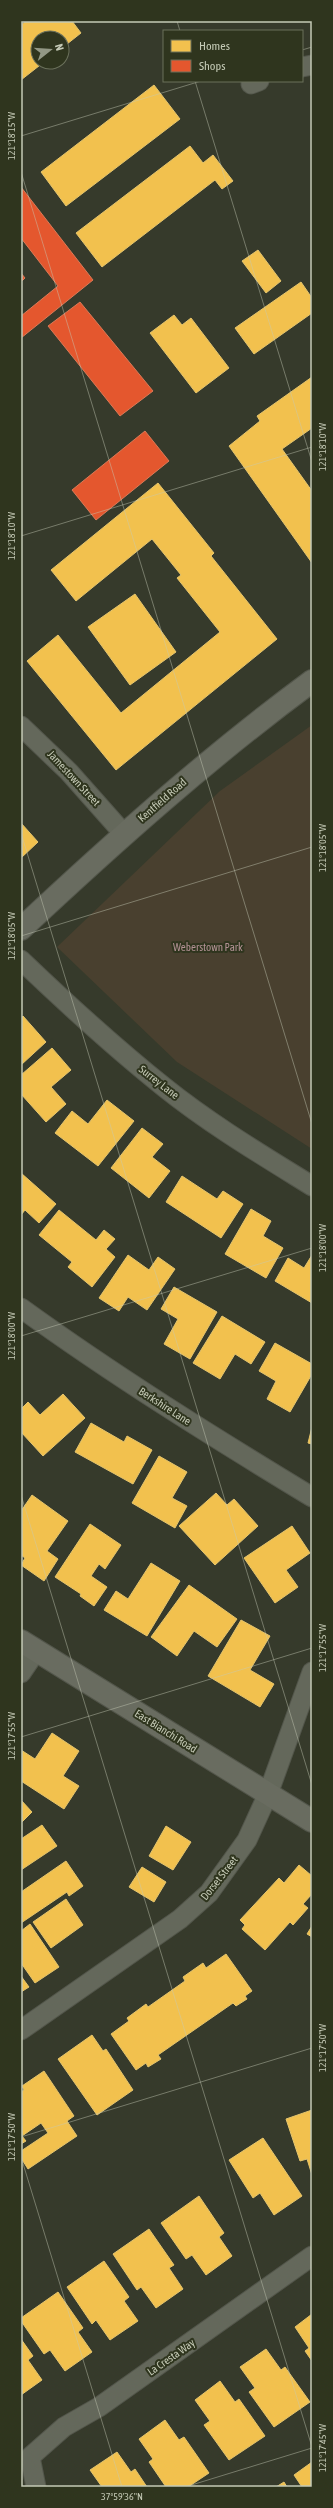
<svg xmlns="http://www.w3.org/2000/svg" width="333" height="2508" viewBox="0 0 333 2508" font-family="'Asap Condensed',sans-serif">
<rect width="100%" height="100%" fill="#363a2b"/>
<path fill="#49402f" d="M312 725V1149L177 1062 57 947 220 791Z"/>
<path fill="#f2c14e" stroke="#e4c46d" d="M26 21H72L81 33 62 48V38H38V62H44L21 80V25Z
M154 85 180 119 66 206 41 172Z
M190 146 203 163 213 155 233 181 222 189 215 180 102 267 76 233Z
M258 250 281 281 266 293 242 261Z
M301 282 312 298V313L254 354 235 328Z
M174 315 182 325 191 318 229 368 196 393 150 333Z
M312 377V428L282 449 312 491V563L229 446 260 421 257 416Z
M158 483 214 553 211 556 277 639 116 770 27 661 58 635 121 713 220 632 177 578 181 575 152 539 76 601 51 570Z
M135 594 176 652 130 685 88 627Z
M21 823 38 842 21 858Z
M23 1016 46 1042 21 1065V1018Z
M52 1048 71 1070 51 1087 66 1104 46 1122 21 1094V1075Z
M107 1100 134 1121 98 1166 55 1133 72 1111 88 1124Z
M142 1128 163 1144 152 1157 170 1171 149 1198 111 1168Z
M21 1173 56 1204 39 1223 25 1210 21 1215Z
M182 1176 217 1199 223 1191 243 1204 221 1238 166 1202Z
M251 1209 271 1221 263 1236 283 1248 266 1278 225 1254Z
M59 1210 96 1240 104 1230 115 1239 106 1249 115 1257 92 1287 68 1267 72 1262 39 1235Z
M128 1255 149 1270 158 1257 175 1269 147 1310 128 1297 119 1311 99 1298Z
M312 1255V1303L275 1281 288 1258 304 1268Z
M174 1287 217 1312 190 1359 164 1344 178 1319 161 1309Z
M222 1316 265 1342 251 1364 235 1354 220 1379 193 1363Z
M275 1343 312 1364V1374L290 1412 267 1399 276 1381 259 1371Z
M63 1394 85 1418 43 1456 21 1432V1409L28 1402 40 1415Z
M91 1423 124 1442 127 1436 152 1450 133 1484 75 1452Z
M312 1427V1444L308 1443Z
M159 1456 187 1472 172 1498 187 1506 175 1528 132 1503Z
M216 1493 227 1505 234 1499 258 1526 215 1565 179 1526Z
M32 1495 68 1521 47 1551 58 1559 44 1581 21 1565 25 1558 21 1555V1511Z
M90 1524 121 1545 105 1569 99 1564 91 1576 107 1587 94 1606 80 1596 81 1594 55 1577Z
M292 1526 310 1553 286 1570 298 1587 275 1603 244 1558Z
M151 1563 180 1581 147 1636 104 1610 116 1591 128 1599Z
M189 1585 237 1619 217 1647 194 1631 177 1656 151 1637Z
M241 1620 270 1636 250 1670 274 1684 260 1707 208 1676Z
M52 1733 79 1751 63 1776 79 1786 64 1809 21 1781V1750L35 1759Z
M21 1800 32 1812 21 1823Z
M42 1825 57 1846 21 1870V1839Z
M166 1826 191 1842 173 1870 149 1856Z
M66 1861 83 1886 69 1896 67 1892 21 1923V1892Z
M299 1865 312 1876V1894L303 1904 308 1908 293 1925 290 1922 265 1950 242 1929 245 1925 240 1920 279 1878 284 1883Z
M142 1867 166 1882 154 1902 129 1887Z
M66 1899 83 1925 51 1948 33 1922Z
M30 1924 59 1967 35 1983 21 1963V1931Z
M312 1926V1937L307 1934Z
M226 1954 252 1991 245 1996 247 1999 236 2006 233 2003 158 2055 161 2059 148 2067 146 2063 136 2070 111 2034 129 2021 127 2018 146 2004 148 2007 185 1981 183 1977 203 1963 206 1968Z
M21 1976 29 1987 21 1992Z
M92 2035 103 2051 106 2049 133 2090 97 2115 58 2059Z
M44 2071 74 2116 67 2121 77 2136 28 2169 21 2158V2151L48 2133 41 2123 22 2136 26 2141 21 2144V2092L24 2090 22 2086Z
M312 2110V2175L307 2159 300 2161 286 2119Z
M263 2138 302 2196 274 2215 260 2193 253 2198 229 2160Z
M199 2196 224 2233 219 2237 232 2256 206 2275 192 2255 186 2259 161 2223Z
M149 2229 174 2265 169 2268 183 2289 156 2308 141 2287 137 2290 113 2254Z
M104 2261 129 2297 124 2301 138 2321 110 2340 96 2320 92 2324 67 2287Z
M58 2292 83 2328 78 2332 92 2352 65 2371 50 2350 44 2354 21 2321V2318Z
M312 2314V2361L305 2351 309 2348 295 2327Z
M21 2339 33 2356 28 2360 42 2380 21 2395Z
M266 2349 281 2370 285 2367 310 2402 274 2427 249 2392 255 2388 240 2367Z
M220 2381 235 2402 239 2399 265 2436 229 2460 204 2425 210 2421 195 2400Z
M165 2420 179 2440 184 2437 209 2473 188 2487H166L149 2462 153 2459 139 2439Z
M117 2452 131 2472 135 2469 147 2487H102L90 2470Z
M312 2462V2487H302L294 2475Z
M284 2482 287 2487H276Z"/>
<path fill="#e4572e" stroke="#db7a57" d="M21 187 93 280 21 338V316L58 286 21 238Z
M21 273 25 278 21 282Z
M80 302 153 391 120 416 48 326Z
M145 431 169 461 96 520 72 490Z"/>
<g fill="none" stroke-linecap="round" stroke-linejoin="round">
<g stroke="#53564b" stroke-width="21">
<path id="street" d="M302 67 312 65
M251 84 259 81
M21 726 69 772 124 834
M21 960C67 1004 114 1047 164 1087 210 1124 262 1155 312 1186
M21 1308C115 1376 213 1437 312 1497
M21 1673 36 1651
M21 2030 180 1919 209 1893 247 1840 268 1794 312 1672
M36 2487 30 2457 64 2427 99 2407 312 2256"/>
</g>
<g stroke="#53564b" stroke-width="24">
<path id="secondary" d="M21 929C114 842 209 757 312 681
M21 1641 312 1821"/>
</g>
<use href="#street" stroke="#64685b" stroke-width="19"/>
<use href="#secondary" stroke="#696c60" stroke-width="22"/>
</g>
<path fill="none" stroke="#c5cab6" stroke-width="1" stroke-opacity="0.45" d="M177 21 180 31M302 50 312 47M195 81 312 462M21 136 201 81M21 172 312 1124M21 536 312 447M21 833 312 1785M21 936 312 847M21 1336 312 1248M21 1495 312 2447M21 1737 312 1648M21 2137 312 2048M21 2157 122 2487M185 2487 312 2448"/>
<g text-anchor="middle" stroke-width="4" stroke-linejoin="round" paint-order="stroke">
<g font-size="11" fill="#c5cab6" stroke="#2f351e">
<text transform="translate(74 778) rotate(47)" y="4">Jamestown Street</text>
<text transform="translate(162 800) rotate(-41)" y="4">Kentfield Road</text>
<text transform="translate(159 1082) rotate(38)" y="4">Surrey Lane</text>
<text transform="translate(165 1406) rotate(33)" y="4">Berkshire Lane</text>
<text transform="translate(166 1731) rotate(32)" y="4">East Bianchi Road</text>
<text transform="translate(219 1878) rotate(-52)" y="4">Dorset Street</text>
<text transform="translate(171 2357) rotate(-35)" y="4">La Cresta Way</text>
</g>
<g font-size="11" fill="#b49295" stroke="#2f351e">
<text x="208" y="951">Weberstown Park</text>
</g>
</g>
<rect width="333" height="2508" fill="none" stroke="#2f351e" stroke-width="44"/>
<rect x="163" y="30" width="140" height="52" fill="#2f351e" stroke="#6b715b"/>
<rect x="171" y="40" width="20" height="12" fill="#f2c14e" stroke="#6b715b"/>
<text x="199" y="50" font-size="12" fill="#c5cab6">Homes</text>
<rect x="171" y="60" width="20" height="12" fill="#e4572e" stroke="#6b715b"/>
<text x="199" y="70" font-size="12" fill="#c5cab6">Shops</text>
<g transform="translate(50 50) rotate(73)"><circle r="19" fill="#2f351e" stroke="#6b715b"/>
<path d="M0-3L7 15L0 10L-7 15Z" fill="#939885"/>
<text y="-6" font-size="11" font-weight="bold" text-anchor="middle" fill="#c5cab6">N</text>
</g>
<rect x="22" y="22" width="289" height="2464" fill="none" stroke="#c5cab6" stroke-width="1.5"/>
<g font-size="10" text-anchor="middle" fill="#c5cab6">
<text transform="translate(11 136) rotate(-90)" y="4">121°18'15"W</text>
<text transform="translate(322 447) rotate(-90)" y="4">121°18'10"W</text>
<text transform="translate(11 536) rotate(-90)" y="4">121°18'10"W</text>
<text transform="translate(322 848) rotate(-90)" y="4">121°18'05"W</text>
<text transform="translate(11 936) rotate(-90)" y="4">121°18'05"W</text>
<text transform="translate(322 1248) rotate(-90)" y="4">121°18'00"W</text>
<text transform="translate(11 1336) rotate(-90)" y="4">121°18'00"W</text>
<text transform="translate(322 1648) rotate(-90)" y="4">121°17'55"W</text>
<text transform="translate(11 1736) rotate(-90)" y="4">121°17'55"W</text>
<text transform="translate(322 2048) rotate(-90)" y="4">121°17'50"W</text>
<text transform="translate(11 2137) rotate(-90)" y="4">121°17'50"W</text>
<text transform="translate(322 2448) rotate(-90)" y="4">121°17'45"W</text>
<text x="122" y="2500">37°59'36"N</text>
</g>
</svg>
